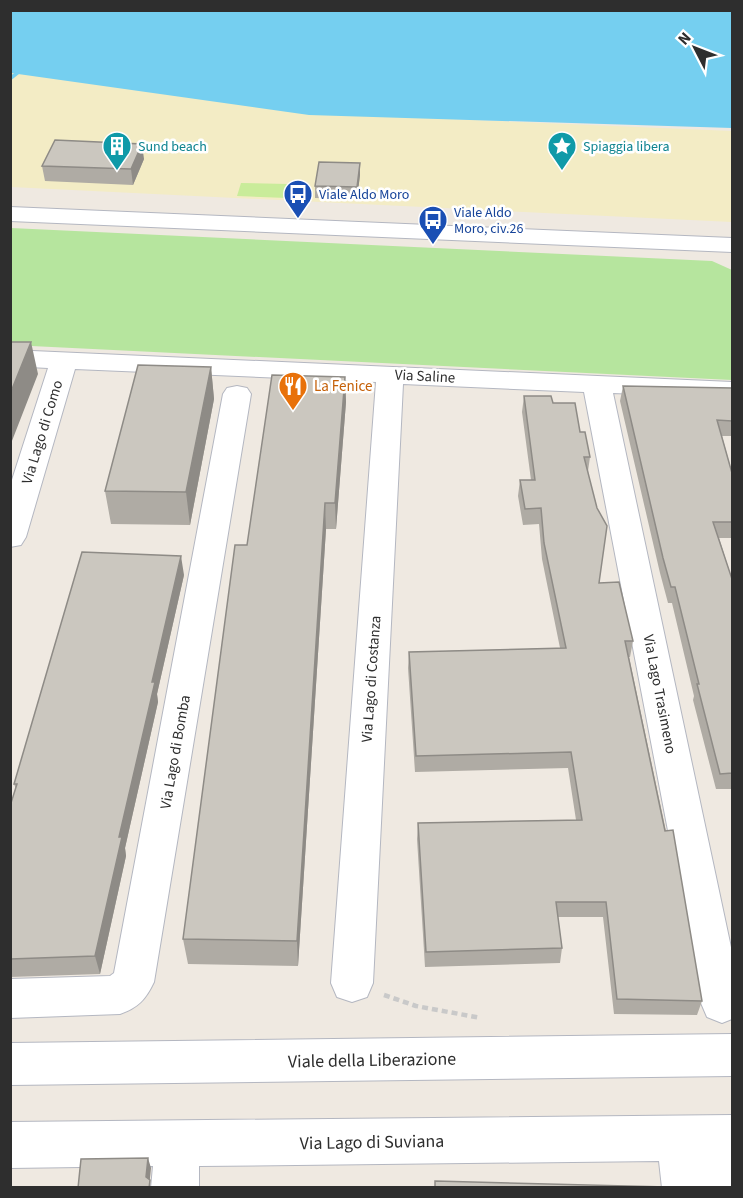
<svg xmlns="http://www.w3.org/2000/svg" width="743" height="1198" viewBox="0 0 743 1198" font-family="'Source Sans 3',sans-serif">
<rect width="100%" height="100%" fill="#efe9e1"/>
<path fill="#b6e59e" d="M11 228 712 261 732 270V380L11 345Z"/>
<path fill="#f3ecc5" d="M11 72 309 113 732 131V222L11 187Z"/>
<path fill="#c9ec9a" d="M241 183 288 184 287 198 237 196Z"/>
<path fill="#75cff0" d="M11 10 732 11V128L309 115 11 73Z"/>
<g fill="none" stroke-linecap="round" stroke-linejoin="round">
<path fill="#75cff0" fill-rule="evenodd" d="M16 72 19 74 10 81V76Z"/>
<g stroke="#b4b7c1" stroke-width="2">
<path id="minor" d="M10 207 732 238V252L10 221Z
M10 350 732 382V398L613 393 732 952V1019L722 1023 707 1017 701 1003 584 392 403 384 373 983 367 997 352 1002 337 997 331 983 376 382 75 369 26 537 21 545 10 547V486L48 368 10 366Z
M237 386 247 388 251 394 154 982C146 999 138 1008 120 1014L10 1018V979L110 976 114 973 223 394 227 388Z
M732 1034V1076L10 1085V1043Z
M732 1115V1188H662L659 1161 199 1166V1188H151L153 1166 10 1168V1122Z"/>
</g>
<path stroke="#c9c9c9" stroke-width="4.5" stroke-dasharray="6 4" stroke-linecap="butt" d="M384 995 416 1006 481 1018"/>
<use href="#minor" fill="#fff" fill-rule="evenodd"/>
</g>
<path fill="#afaba4" d="M144 159 133 185 45 181 42 166Z
M360 163V175L357 199 315 198V186Z
M211 367 214 399 190 525 111 524 105 491Z
M345 377 346 402 336 529H326L298 966 188 964 183 939 247 545Z
M623 386 732 388V436H722L732 473V538H719L732 579V789H716L693 700 694 696 672 603H668L660 573 620 401Z
M524 396 553 403 580 432 590 457 588 471 599 583 633 641 630 657H629L702 1001 697 1015 614 1014 603 917H558L562 948 560 963 425 967 417 839 418 823 576 820 568 768 415 772 408 668 409 652 560 648 542 559 539 524 523 525 518 496 520 480H531L522 412Z
M184 575 157 694 158 702 125 848 126 856 100 974 10 977V806L16 789 14 784Z"/>
<path fill="#8e8b86" d="M142 144 144 159 133 185 131 169Z
M360 163V175L357 199V187Z
M31 342 38 374 10 446V394Z
M211 367 214 399 190 525 186 492Z
M345 377 346 402 336 529 335 503Z
M325 503 326 529 298 966 297 941Z
M181 556 184 575 157 694 158 702 125 848 126 856 100 974 95 956 119 837 152 682Z
M148 1158 151 1168 149 1188 146 1177Z"/>
<path fill="#cbc7bf" stroke="#8e8b86" stroke-width="1.5" d="M55 140 142 144 131 169 42 166Z
M319 162 360 163 357 187 315 186Z
M10 342H31L10 394Z
M138 365 211 367 186 492 105 491Z
M272 375 345 377 335 503H325L297 941 183 939 235 545H247Z
M623 386 732 388V421L717 420 732 473V522H713L732 579V773L720 774 697 684H699L675 587H671L663 558Z
M524 396H551L553 403H575L580 432H585L590 457H584L597 508 607 526 599 583 619 582 633 641H625L665 831 673 830 702 1001 617 999 606 902H556L562 948 426 952 418 823 582 820 571 752 416 756 409 652 566 648 544 543 541 508 525 509 520 480H535Z
M82 552 181 556 152 682H155L119 837H122L95 956 10 959V806L17 784H14Z
M148 1158 146 1177 150 1180 149 1188H78L81 1159Z
M435 1181 667 1187 668 1188H435Z"/>
<defs>
<g id="building-pin" transform="scale(1.5)"><path d="M0 17L-7.5 6A9.5 9.5 0 1 1 7.5 6Z" fill="#0f9aa8" stroke="#fff"/><path d="M-4-6H4V6H1V3H-1V6H-4ZM-2.5-4.3h1.7v1.8h-1.7ZM.8-4.3h1.7v1.8H.8ZM-2.5-1h1.7V.8h-1.7ZM.8-1h1.7V.8H.8Z" fill="#fff"/></g>
<g id="sight-pin" transform="scale(1.5)"><path d="M0 17L-7.5 6A9.5 9.5 0 1 1 7.5 6Z" fill="#0f9aa8" stroke="#fff"/><path d="M0-6L1.8-2.2L6-1.7L2.9 1.2L3.7 5.4L0 3.3L-3.7 5.4L-2.9 1.2L-6-1.7L-1.8-2.2Z" fill="#fff"/></g>
<g id="bus-pin" transform="scale(1.5)"><path d="M0 17L-7.5 6A9.5 9.5 0 1 1 7.5 6Z" fill="#1a4fb4" stroke="#fff"/><path d="M-5-6H5V4H4V6H2V4H-2V6H-4V4H-5ZM-3.5-4V0h7V-4ZM-3.5 1.2v1.5H-2V1.2ZM2 1.2v1.5H3.5V1.2Z" fill="#fff"/></g>
<g id="restaurant-pin" transform="scale(1.5)"><path d="M0 17L-7.5 6A9.5 9.5 0 1 1 7.5 6Z" fill="#e8710a" stroke="#fff"/><path d="M-5-6h1v4h1v-4h1v4h1v-4h1v5L-1.5 .5V6h-2V.5L-5-1ZM5-6V6H3V1.5H1.5Q1.5-4 5-6Z" fill="#fff"/></g>
</defs>
<g fill-rule="evenodd">
<use href="#building-pin" x="117" y="146"/>
<use href="#sight-pin" x="562" y="146"/>
<use href="#bus-pin" x="298" y="194"/>
<use href="#bus-pin" x="433" y="220"/>
<use href="#restaurant-pin" x="293" y="386"/>
</g>
<g text-anchor="middle" stroke-width="5" stroke-linejoin="round" paint-order="stroke">
<g font-size="14" fill="#0d838f" stroke="#fff" text-anchor="start">
<text x="138" y="151">Sund beach</text>
<text x="583" y="151">Spiaggia libera</text>
</g>
<g font-size="14" fill="#164399" stroke="#fff" text-anchor="start">
<text x="319" y="199">Viale Aldo Moro</text>
<text x="454" y="217">Viale Aldo<tspan x="454" dy="16">Moro, civ.26</tspan></text>
</g>
<g font-size="15" fill="#2e2e2e" stroke="#fff">
<text transform="translate(425 376) rotate(3)" y="5">Via Saline</text>
<text transform="translate(42 432) rotate(-73)" y="5">Via Lago di Como</text>
<text transform="translate(371 679) rotate(-86)" y="5">Via Lago di Costanza</text>
<text transform="translate(660 694) rotate(79)" y="5">Via Lago Trasimeno</text>
<text transform="translate(175 752) rotate(-80)" y="5">Via Lago di Bomba</text>
</g>
<g font-size="15" fill="#c56008" stroke="#fff" text-anchor="start">
<text x="314" y="391">La Fenice</text>
</g>
<g font-size="18" fill="#2e2e2e" stroke="#fff">
<text transform="translate(372 1060) rotate(-1)" y="6">Viale della Liberazione</text>
<text transform="translate(372 1142) rotate(-1)" y="6">Via Lago di Suviana</text>
</g>
</g>
<rect width="743" height="1198" fill="none" stroke="#2e2e2e" stroke-width="24"/>
<g transform="translate(695 48) rotate(312)" stroke="#ffffff" stroke-width="4.5" paint-order="stroke">
<path d="M0-4.5L10 22L0 15L-10 22Z" fill="#2e2e2e"/>
<text y="-9" font-size="16" font-weight="bold" text-anchor="middle" fill="#2e2e2e">N</text>
</g>
</svg>
